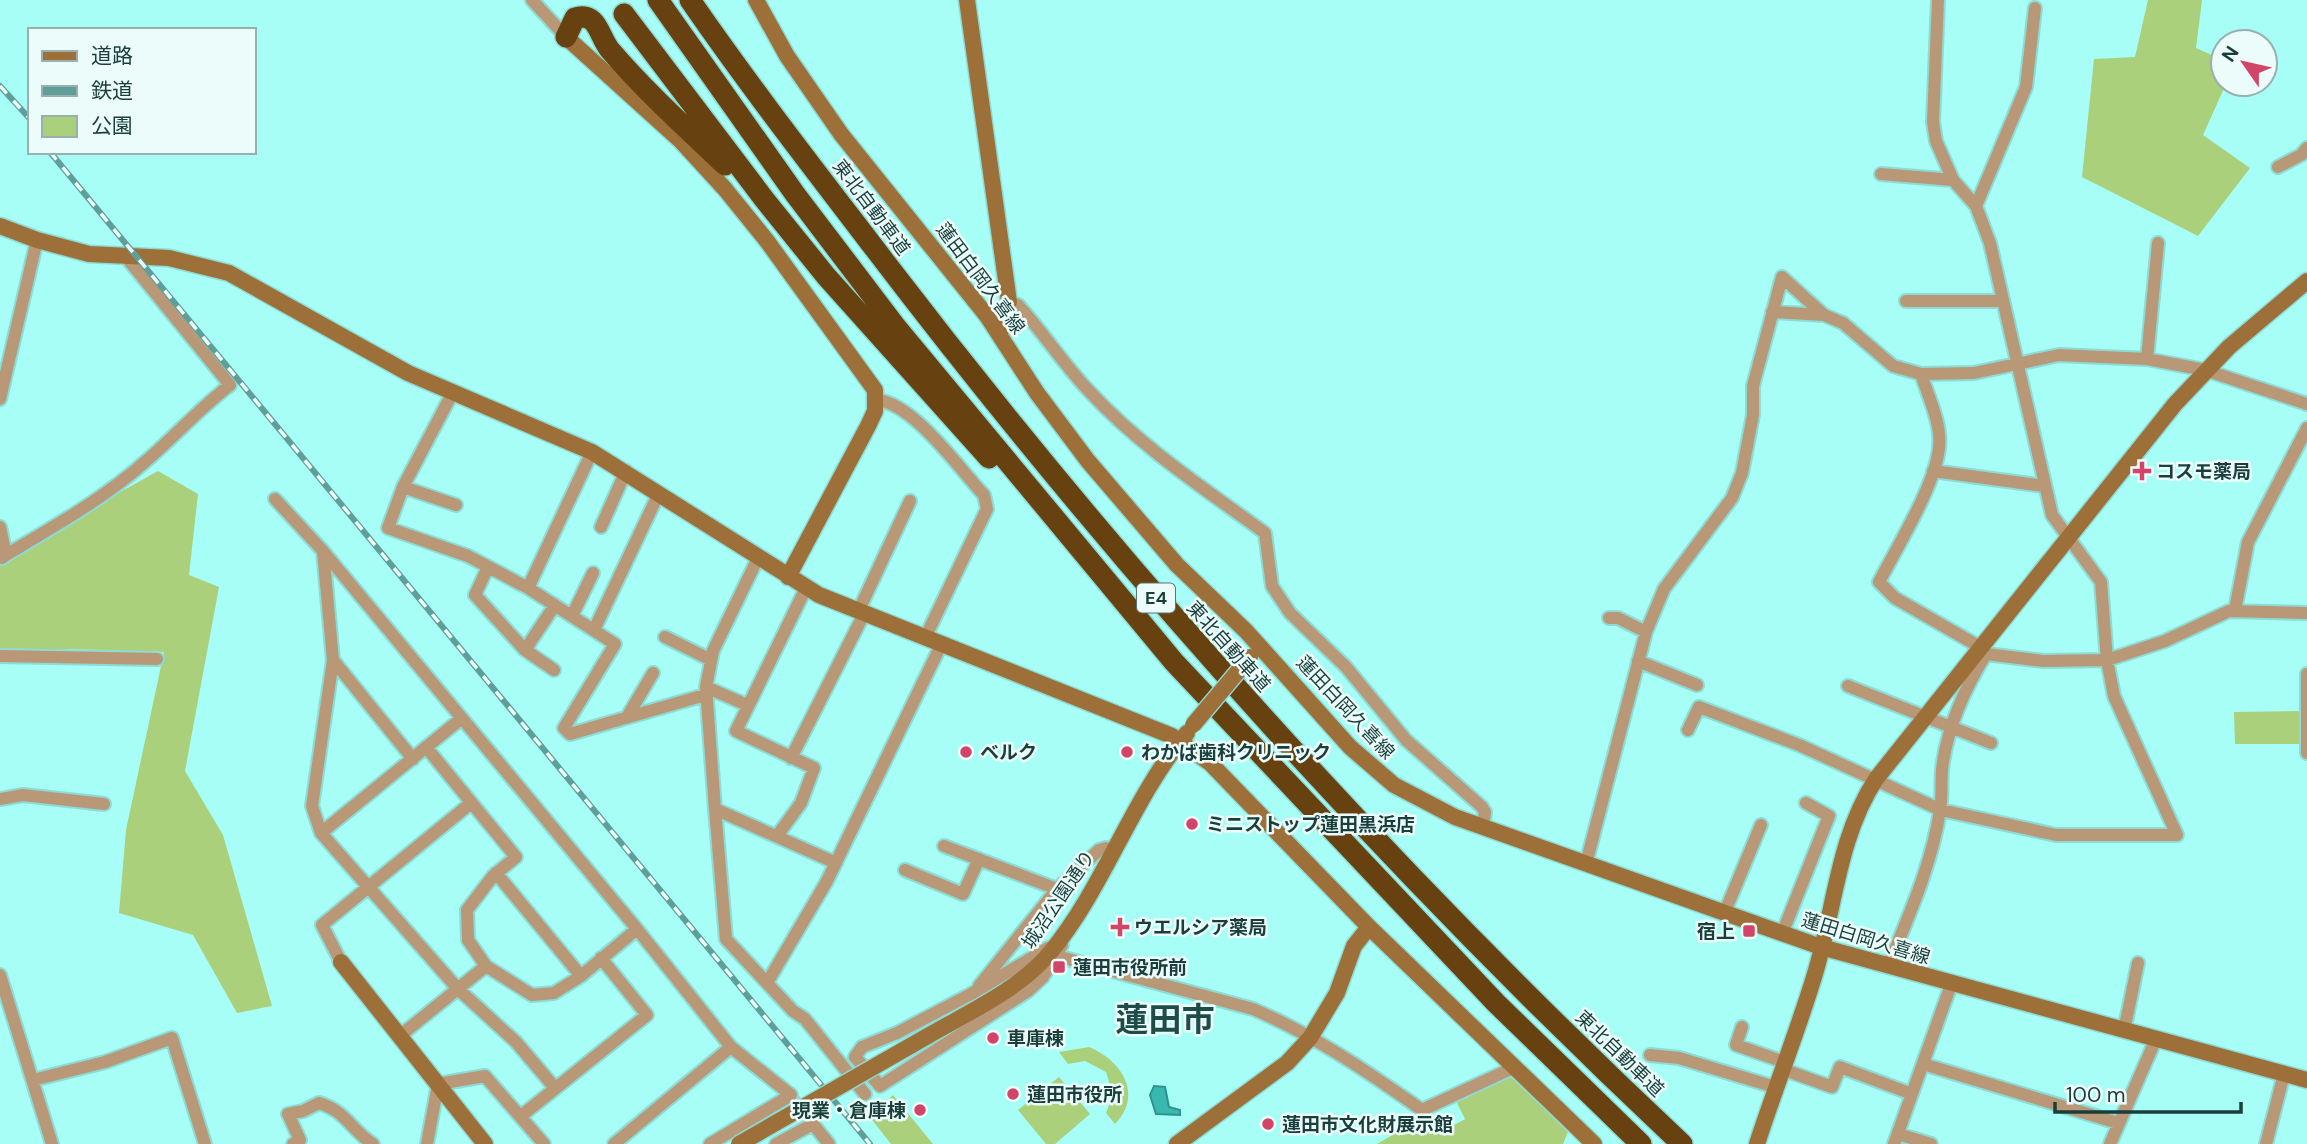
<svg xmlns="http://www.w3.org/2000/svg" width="2307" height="1144" viewBox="0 0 2307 1144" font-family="'DM Sans','Noto Sans JP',sans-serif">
<rect width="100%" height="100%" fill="#a6fef6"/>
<path fill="#aad07c" d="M2148 0H2202L2196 48 2223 60V84H2226L2203 135 2250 168 2198 236 2082 177 2094 59 2135 57Z
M158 471 198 494 189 575 219 587 185 771 223 835 272 1006 237 1013 193 935 119 913 126 830 164 652 70 649 17 654 0 648V559Z
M2301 711V744H2235L2234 712Z
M1089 1047C1121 1060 1144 1094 1115 1124L1106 1113 1113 1095 1106 1072 1085 1061 1068 1064 1059 1052Z
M1509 1075 1568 1132 1563 1144H1377L1431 1113 1451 1127 1465 1119 1456 1101Z
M1059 1077 1090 1114 1055 1144H1046L1018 1110Z
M893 1095 933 1144H891L869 1116Z"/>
<path fill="#39b8b0" stroke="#2f938d" stroke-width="2" d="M1154 1086 1165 1087 1169 1107 1180 1110V1115L1156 1114 1150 1095Z"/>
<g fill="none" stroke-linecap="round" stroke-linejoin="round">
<path stroke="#8ad8d1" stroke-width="12" stroke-dasharray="12 6" stroke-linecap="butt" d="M791 1095 813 1124"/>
<g stroke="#8ddbd4" stroke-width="16">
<path id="street" d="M532 0 566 37
M2278 167 2301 155 2307 148
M1881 174 1953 180
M1976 206 2026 87 2035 8
M1906 301H2003
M1009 302 1018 305C1044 333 1064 365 1090 392 1141 447 1205 489 1265 533L1272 586 1290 613 1346 667 1406 740 1482 807 1485 812 1483 827
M1772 312 1824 315
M2147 359 2158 243
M1921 374C1928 396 1942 424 1939 448 1935 486 1897 547 1879 582L1895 598 1980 647 1986 654 2043 661 2107 660 2165 641 2229 611 2307 613
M453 392 403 487 388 528 468 556 528 588 615 644 564 728 570 734 705 695
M0 399 37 240
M877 400C913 403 959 468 984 495L987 509 925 638
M1933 471 2044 486
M403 487 456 505
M275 499 323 551 637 929 731 1047 791 1095 710 1144
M0 527 6 555 2 558
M601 527 626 471
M323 551 333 660 312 806 321 833 458 989 516 1042 555 1088
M6 555C53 527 105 498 146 461 175 436 200 408 230 385L126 257
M488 567 475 595 525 650 555 605
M528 588 592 452
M2235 610 2248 542 2307 428
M858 612 910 501
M572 616 593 573
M1609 618H1618L1646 632
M594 630 659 493
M665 637 711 660
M525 650 554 670
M0 656 157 659
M333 660 413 759
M1638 661 1697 685
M2307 674V753
M1848 686 1991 743
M706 687 747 705
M627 717 653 673
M1688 730 1699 707 1799 745 1941 810 2056 835H2177L2114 696 2107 660 2101 582 2052 515 1990 243 1976 206 1953 180 1936 141 1933 122 1938 0
M426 747 516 857 493 876 467 910 468 940 486 966 532 995 554 993 581 976 637 929
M791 758 864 614
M0 799 23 795 104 804
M715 809 706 687 713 651 758 558
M321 833 462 718
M777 836 801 803 814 768 736 731 806 588
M944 846 1057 889
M836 863 715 809 726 939 793 1011 805 1019 865 1094
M1586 864 1646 632 1664 589 1732 498 1742 473 1753 415V386L1782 277 1824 315 1843 323 1893 366 1921 374 1974 373 2059 355 2147 359 2205 370 2307 404
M905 870 963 894 979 859
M496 873 581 976
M1724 914 1761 825
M1782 934 1829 816 1806 803
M1048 948 971 994 897 1033 862 1047 855 1057 880 1086 1028 991 1043 977 1062 945
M1057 956 1253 1009C1314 1035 1368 1072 1422 1110L1515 1067
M341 962 322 925 471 803
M1888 967C1908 917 1932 865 1940 810 1943 795 1940 778 1943 762 1949 723 1965 688 1986 654
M0 975 52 1144
M767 983 827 881 942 643
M979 986 1057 889 1099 850 1106 848 1115 850
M1742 1027 1736 1045 1784 1062
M2124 1031 2138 963
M401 1035 486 966
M1650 1055 1679 1058 1775 1087
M1923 1064 2118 1123
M1782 1069 1832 1087 1840 1067 1912 1094
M33 1080 105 1062 172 1038 205 1144
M521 1116 647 1015 601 958
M1898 1134 1931 1144
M293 1144 300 1140 288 1114 303 1111 319 1103C346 1111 351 1130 373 1144
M427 1144 438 1084 485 1076 544 1144
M614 1144 731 1047
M776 1144 813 1124 829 1144
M1894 1144 1951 985
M2110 1144 2156 1039
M2266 1144 2284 1074"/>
</g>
<g stroke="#8ddbd4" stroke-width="19">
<path id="secondary" d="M756 0 787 56 841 134 987 316 1037 393 1088 461 1177 565 1246 631 1350 747 1394 785 1455 817 1821 947 2307 1080
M967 0 1009 302 1000 334
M566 37 681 141 725 189 767 241 875 390V411L868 426 788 577
M0 226 37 240 89 254 169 258 229 273 408 373 592 452 819 595 1172 736 1210 763 1369 927 1594 1144
M341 962 485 1144
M926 1037C967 1013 1017 991 1049 954 1105 887 1131 799 1187 733
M1177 1144 1287 1063 1310 1038 1337 993 1354 946 1369 927
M1757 1144C1775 1088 1797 1033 1814 977 1835 910 1837 839 1876 779L2175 404 2229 347 2307 281"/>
</g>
<g stroke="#8ddbd4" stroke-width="24">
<path id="highway" d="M658 0 795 194 896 327 1174 662 1496 1003 1641 1144
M690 0C748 84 810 164 872 245 1117 567 1387 867 1682 1144
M624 14 764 199 826 276 989 458
M566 37 575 18C598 11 599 37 610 50 645 91 686 128 725 165"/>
</g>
<use href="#street" stroke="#b89876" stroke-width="12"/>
<use href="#secondary" stroke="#9e7039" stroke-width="16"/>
<use href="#highway" stroke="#67410f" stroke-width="21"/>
<g stroke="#609f99" stroke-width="6">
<path id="rail" d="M0 86 30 119
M50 152 870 1144"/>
</g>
<use href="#rail" stroke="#ecfcfa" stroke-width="3.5" stroke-dasharray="10" stroke-linecap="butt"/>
<g stroke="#8ddbd4" stroke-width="19" stroke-linecap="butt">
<path id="secondary-bridge" d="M1193 725 1250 657
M739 1144 926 1037"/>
</g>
<use href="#secondary-bridge" stroke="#9e7039" stroke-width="16"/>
</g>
<g fill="#d34469" stroke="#ecfcfa" stroke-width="2.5">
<path d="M2138.5 460.5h7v7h7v7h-7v7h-7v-7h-7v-7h7z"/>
<circle cx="966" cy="752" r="7"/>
<circle cx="1127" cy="752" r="7"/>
<circle cx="1192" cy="824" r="7"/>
<path d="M1116.5 916.5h7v7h7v7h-7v7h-7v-7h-7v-7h7z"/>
<rect x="1742" y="924" width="14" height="14" rx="3.5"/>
<rect x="1052" y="960" width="14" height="14" rx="3.5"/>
<circle cx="993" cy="1038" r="7"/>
<circle cx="1013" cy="1094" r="7"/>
<circle cx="920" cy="1110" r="7"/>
<circle cx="1268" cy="1124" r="7"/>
</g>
<g text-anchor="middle" stroke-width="5" stroke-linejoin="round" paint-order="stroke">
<rect fill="#ecfcfa" stroke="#587774" stroke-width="2" x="1137" y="583.5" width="38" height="29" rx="5"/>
<g font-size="18" font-weight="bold" fill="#193e3b">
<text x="1156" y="604">E4</text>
</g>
<g font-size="19" fill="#193e3b" stroke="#ecfcfa">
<text transform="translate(872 207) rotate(53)" y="7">東北自動車道</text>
<text transform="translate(981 278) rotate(53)" y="7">蓮田白岡久喜線</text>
<text transform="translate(1229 646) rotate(48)" y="7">東北自動車道</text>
<text transform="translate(1346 707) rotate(47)" y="7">蓮田白岡久喜線</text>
<text transform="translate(1058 899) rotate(-56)" y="7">城沼公園通り</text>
<text transform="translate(1866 938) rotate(17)" y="7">蓮田白岡久喜線</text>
<text transform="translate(1620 1053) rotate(44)" y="7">東北自動車道</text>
</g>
<g font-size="19" font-weight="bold" fill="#193e3b" stroke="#ecfcfa" text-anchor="start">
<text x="2156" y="478">コスモ薬局</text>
<text x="980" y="759">ベルク</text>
<text x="1141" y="759">わかば歯科クリニック</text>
<text x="1206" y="831">ミニストップ蓮田黒浜店</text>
<text x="1134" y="934">ウエルシア薬局</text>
<text x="1735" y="938" text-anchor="end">宿上</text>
<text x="1073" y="974">蓮田市役所前</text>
<text x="1007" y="1045">車庫棟</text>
<text x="1027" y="1101">蓮田市役所</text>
<text x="906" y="1117" text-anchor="end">現業・倉庫棟</text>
<text x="1282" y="1131">蓮田市文化財展示館</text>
</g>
<g font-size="33" font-weight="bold" fill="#1e4d49" stroke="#ecfcfa">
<text x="1165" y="1031">蓮田市</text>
</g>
</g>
<rect x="28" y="28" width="228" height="126" fill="#ecfcfa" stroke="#98b0ae" stroke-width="2"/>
<rect x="42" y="51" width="35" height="10" fill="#9e7039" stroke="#98b0ae" stroke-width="2"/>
<text x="91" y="63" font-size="21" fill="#193e3b">道路</text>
<rect x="42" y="86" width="35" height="10" fill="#609f99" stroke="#98b0ae" stroke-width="2"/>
<text x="91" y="98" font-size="21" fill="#193e3b">鉄道</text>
<rect x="42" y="116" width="35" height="21" fill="#aad07c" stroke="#98b0ae" stroke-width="2"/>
<text x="91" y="133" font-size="21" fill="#193e3b">公園</text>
<g transform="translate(2244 63) rotate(304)"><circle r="33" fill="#ecfcfa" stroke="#98b0ae" stroke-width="2"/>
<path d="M0-5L12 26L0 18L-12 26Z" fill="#d34469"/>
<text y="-10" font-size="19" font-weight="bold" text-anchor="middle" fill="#193e3b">N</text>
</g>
<path d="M2055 1102v10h186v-10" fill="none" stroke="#193e3b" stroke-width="3.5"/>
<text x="2066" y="1102" font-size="21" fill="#193e3b" stroke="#ecfcfa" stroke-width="5" paint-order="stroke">100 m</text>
</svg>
